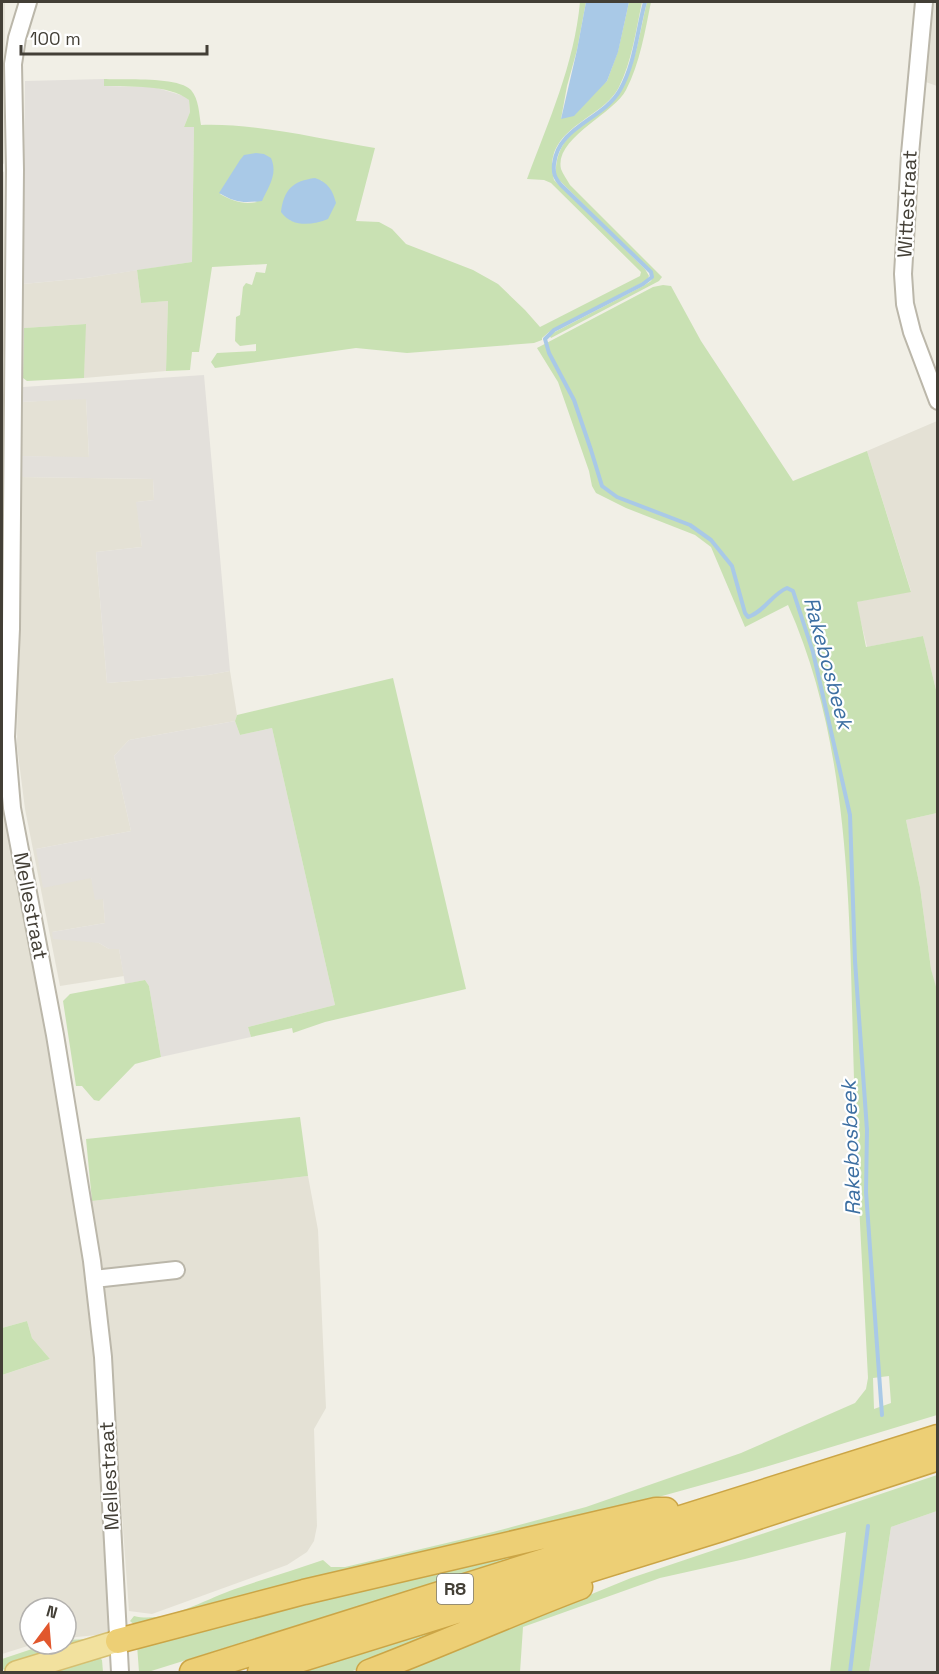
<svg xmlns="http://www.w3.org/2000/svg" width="939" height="1674" viewBox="0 0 939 1674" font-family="'Space Grotesk',sans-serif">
<rect width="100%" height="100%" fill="#f1efe6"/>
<path fill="#e4e1d5" d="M2 2H5L4 164 2 163Z
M929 2H937V86L923 81Z
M2 171 4 172V350L2 367Z
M137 270 141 303 168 301 166 371 84 378 85 324 24 328 23 284 86 278Z
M2 394H4L2 610Z
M86 398 89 458 20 456 22 402Z
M937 421V694L923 636 867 647 856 602 911 591 867 451Z
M20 477 153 479 154 500 137 502 142 547 96 552 107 683 208 675 230 671 237 715 235 721 129 740 114 756 131 831 36 849 91 878 103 899 105 923 52 932 99 943 109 949H119L124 976 60 986 25 809 17 746Z
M2 754 76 1207 92 1320 98 1392 110 1627 108 1634 66 1638V1608H30V1644H34L2 1654V1375L50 1359 32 1338 27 1321 2 1328Z
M937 813V994L931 969 920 887 906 820Z
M308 1176 318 1230 326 1408 314 1429 317 1526 314 1541 307 1552 287 1565 152 1614 129 1611 110 1349 92 1201Z"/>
<path fill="#e3e0db" d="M104 79V86L154 87 184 96 189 100 190 112 184 127H194L192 262 86 278 23 284 25 81Z
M204 375 230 671 208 675 107 683 96 552 142 547 136 502 154 500 153 479 20 477V456L89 457 86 399 22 402 23 387Z
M235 721 240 735 272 728 335 1005 248 1027 251 1037 161 1057 149 986 145 980 125 984 119 949H109L99 943 53 939 52 932 105 923 103 899 95 900 91 878 43 888 36 849 131 831 114 756 129 740Z
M937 1511V1672H869L891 1527Z"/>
<path fill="#c9e1b3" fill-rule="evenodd" d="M580 2H586L577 50 567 86 561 119 607 81 618 51 629 2H642C636 30 632 61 619 87 602 121 541 127 554 180L645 269 649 276 647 280 549 332 542 338V340L534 343 407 353 356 348 215 368 211 362 217 353 256 351V344L240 346 235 341 236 317 240 315 243 287 246 283 252 285 256 272 265 273 267 264 212 267 199 352H192L190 370 166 371 168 301 141 303 137 270 192 262 194 127H184L190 112 189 100C168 84 130 87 104 86V79C123 80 178 76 191 90 199 99 199 114 201 125 256 123 320 139 375 148L356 221 379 222 392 229 406 244 473 270 498 284 525 310 540 327 640 276 641 272 551 183 544 180 527 179C549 120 574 65 580 2ZM322 180 296 222 290 220ZM228 181 257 202C243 205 233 201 220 194Z
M647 2H651C645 31 640 63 626 90 614 114 554 138 561 169 563 174 567 180 570 185L662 277 659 281 551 338 549 335 643 286 651 281 653 277 649 269 556 177C554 125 599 126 620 91 636 66 640 30 647 2Z
M663 285 671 286 701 341 793 481 867 451 911 592 857 602 866 647 923 636 937 694V813L906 820 920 887 931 969 938 994 937 1415 752 1471 565 1523 138 1628 130 1621 134 1616C165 1624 206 1599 235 1589 264 1579 294 1570 323 1560L331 1567H345L493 1532 586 1507 741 1453 855 1403 866 1389 868 1378C863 1278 857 1178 854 1079 849 922 853 751 788 605L745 627 711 547 695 535 626 508 596 493 592 486 589 471 558 382 537 348 653 287ZM889 1376 891 1403 874 1409 873 1378Z
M86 324 84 378 27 381 23 378 24 328Z
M393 678 466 989 325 1022 293 1033 292 1028 251 1037 248 1027 335 1005 272 728 240 735 235 721 237 715Z
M145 980 149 986 161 1057 135 1064 99 1101 94 1100 82 1086H76L63 1001 70 994Z
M300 1117 308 1176 92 1201 86 1139Z
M27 1321 32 1338 50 1359 2 1375V1328Z
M937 1475V1511L891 1527 869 1672H830L846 1532 745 1559 660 1578 523 1627 520 1672H401L631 1578Z
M586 1535 148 1672H139L137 1645Z
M552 1594 350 1672H297Z
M90 1639 91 1641 2 1670V1659L47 1644H66V1640Z
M99 1657 102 1660 103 1672H35Z"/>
<path fill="#a9c9e7" d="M586 2H629L618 52 607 81 574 116 561 119 577 50Z
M256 153 264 154 271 158C278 174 269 186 262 201 243 203 236 203 219 193L240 160 244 155Z
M315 178C328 182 333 191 336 203L328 219C313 225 292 228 281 212 284 189 293 181 315 178Z"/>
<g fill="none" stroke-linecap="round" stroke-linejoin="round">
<path stroke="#a9c9e7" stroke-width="4" d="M645 2C637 31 635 64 620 90 603 120 558 126 554 164 553 174 555 178 561 185L651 272 652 277 643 284 554 330 545 339 549 353 574 400 591 450 602 486 617 497 690 525 711 540 732 566 745 613 748 617C764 612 772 594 787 588L793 591 813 652 850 815 855 961 867 1130 866 1192 882 1415
M850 1672 868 1526"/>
<g stroke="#bbb7aa" stroke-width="20">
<path id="minor" d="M28 2 17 38 13 64 15 170 11 629 6 737 12 808 55 1035 92 1261 103 1357 120 1672
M924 2 910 154 903 274 905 304 912 332 938 401
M94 1279 176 1270"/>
</g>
<g stroke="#d5bf70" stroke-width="24">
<path id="major" d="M16 1672 118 1641"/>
</g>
<g stroke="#cba546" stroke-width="27">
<path id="highway" d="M118 1641 304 1592 656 1510H666
M192 1672 938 1437
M260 1672 721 1529 938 1458
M369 1672C440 1645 509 1614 580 1587"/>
</g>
<use href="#minor" stroke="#fff" stroke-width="16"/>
<use href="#major" stroke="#f2e19e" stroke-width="21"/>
<use href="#highway" stroke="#edcf75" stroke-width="24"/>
</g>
<g text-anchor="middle" stroke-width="4.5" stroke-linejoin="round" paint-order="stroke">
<rect fill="#fff" stroke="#7b7972" stroke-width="1.5" x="437" y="1574" width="36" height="30" rx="4.5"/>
<g font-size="18" font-weight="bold" fill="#433f36">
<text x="455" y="1595">R8</text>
</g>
<g font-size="20" fill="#433f36" stroke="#fff">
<text transform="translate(907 204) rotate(-87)" y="7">Wittestraat</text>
<text transform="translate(31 906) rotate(79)" y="7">Mellestraat</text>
<text transform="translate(109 1476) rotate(-93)" y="7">Mellestraat</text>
</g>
<g font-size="21" font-style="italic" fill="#3c6fa2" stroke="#fff">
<text transform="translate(828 663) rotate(75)" y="7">Rakebosbeek</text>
<text transform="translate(851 1148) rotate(-92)" y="7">Rakebosbeek</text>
</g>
</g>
<rect width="939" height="1674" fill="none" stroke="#433f36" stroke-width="6"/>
<g transform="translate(48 1626) rotate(16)"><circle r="28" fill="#ffffff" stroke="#b4b2af" stroke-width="1.5"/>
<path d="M0-4.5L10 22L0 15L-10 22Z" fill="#e1572d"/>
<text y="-9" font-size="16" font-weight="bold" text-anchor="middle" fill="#433f36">N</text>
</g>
<path d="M21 45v9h186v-9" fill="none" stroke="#433f36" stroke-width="3"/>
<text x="30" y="45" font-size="18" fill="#433f36" stroke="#ffffff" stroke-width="4.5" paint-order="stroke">100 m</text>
</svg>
